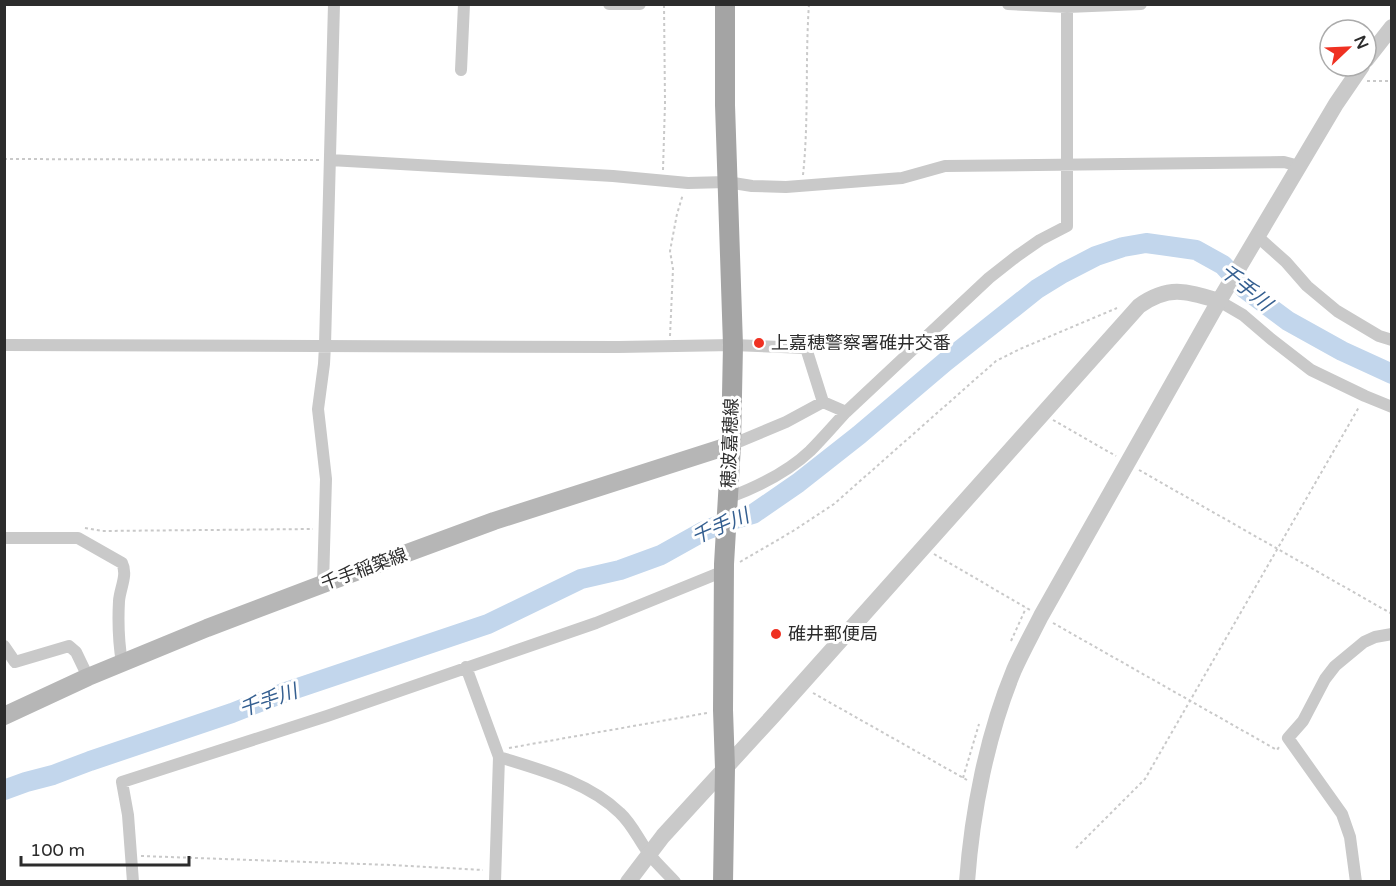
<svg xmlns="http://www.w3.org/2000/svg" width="1396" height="886" viewBox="0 0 1396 886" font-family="'Varela Round','Noto Sans JP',sans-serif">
<rect width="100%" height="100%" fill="#fff"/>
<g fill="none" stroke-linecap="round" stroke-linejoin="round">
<path stroke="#c2d6ec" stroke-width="20" d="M4 790 26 782 53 775 90 761 232 713 283 693 488 624 581 579 620 570 661 555 704 531 732 520 753 514 798 483 859 435 945 362 1037 289 1063 273 1096 256 1123 247 1146 243 1196 250 1223 265 1245 289 1288 321 1342 351 1392 374"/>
<path stroke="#c9c9c9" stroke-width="2" stroke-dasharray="3 3" stroke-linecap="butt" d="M1367 81H1392
M4 159 320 160
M663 170 665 103 664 4
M803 175C809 119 805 61 809 4
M670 336 673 269 670 251 677 214 683 194
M1053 420 1116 456
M1139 470 1392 614
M85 528 102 531 313 529
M934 554 1030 610
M740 562 793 531 834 504 996 361 1020 349 1117 308
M1053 623 1277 750 1279 747
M1011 641 1026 608
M813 693 967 780
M509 748 707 713
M963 778 979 724
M1076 848 1145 779 1359 407
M141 856 391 865 483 870"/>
<path stroke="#c9c9c9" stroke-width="12" d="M609 4H640
M1008 4 1067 7 1141 4
M461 70 464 4
M330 160 613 176 688 183 727 182 752 186 786 187 902 178 945 166 1284 162 1299 166
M1258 237 1286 262 1307 286 1337 311 1379 336 1392 340
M1219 301 1243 315 1271 339 1311 370 1365 396 1392 407
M4 345 618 347 733 345 806 348 823 402
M731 445 786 422 823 402 846 412 989 278 1017 256 1040 240 1067 226V4
M728 498C757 487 787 473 810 451 822 439 834 425 846 412
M4 538H78L122 563C128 575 120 588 119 601 118 619 119 645 122 663
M323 584 326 479 318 409 324 364 325 345 334 4
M4 646 15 662 69 646 76 652 88 677
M466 667 499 757 495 882
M499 757C541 770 588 782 620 813 633 825 639 841 650 855 657 864 667 873 675 882
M133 882 128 815 122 782 327 716 596 623 724 571
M1356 882 1350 837 1342 814 1288 738 1303 721 1325 679 1335 666 1364 642 1375 637 1392 634"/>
<path stroke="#c9c9c9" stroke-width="16" d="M1366 60 1392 27
M628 882 663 836 772 717 1139 306C1169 285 1186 291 1219 301
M967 882C972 812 987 735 1014 670 1022 652 1032 634 1041 616L1219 301 1336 104 1362 66"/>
<path stroke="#b6b6b6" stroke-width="18" d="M4 716 88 677 207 628 323 584 494 521 731 445"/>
<path stroke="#a4a4a4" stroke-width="20" d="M723 882 725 768 723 710 724 564 731 445 733 345 725 105V4"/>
</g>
<g fill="#ef3122" stroke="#fff" stroke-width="2">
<circle cx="759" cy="343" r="6"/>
<circle cx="776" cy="634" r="6"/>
</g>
<g text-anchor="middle" stroke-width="6" stroke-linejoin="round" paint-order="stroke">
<g font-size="18" fill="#2c2c2c" stroke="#fff" text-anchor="start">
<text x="771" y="349">上嘉穂警察署碓井交番</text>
<text x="788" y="640">碓井郵便局</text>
</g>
<g font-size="18" fill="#2c2c2c" stroke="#fff">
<text transform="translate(730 443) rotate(-88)" y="6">穂波嘉穂線</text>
<text transform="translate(364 569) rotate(-20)" y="6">千手稲築線</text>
</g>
<g font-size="20" font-style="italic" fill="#366091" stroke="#fff">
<text transform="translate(1246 287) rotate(40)" y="7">千手川</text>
<text transform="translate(720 526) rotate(-23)" y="7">千手川</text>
<text transform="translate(268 700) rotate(-19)" y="7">千手川</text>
</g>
</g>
<rect width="1396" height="886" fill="none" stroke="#2c2c2c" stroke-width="12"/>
<g transform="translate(1348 48) rotate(67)"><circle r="28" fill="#ffffff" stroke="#ababab" stroke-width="1.5"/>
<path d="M0-4.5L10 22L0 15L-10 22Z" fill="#ef3122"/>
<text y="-9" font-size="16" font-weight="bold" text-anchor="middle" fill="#2c2c2c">N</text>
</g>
<path d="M21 856v9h168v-9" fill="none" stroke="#2c2c2c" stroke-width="3"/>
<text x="30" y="856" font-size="18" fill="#2c2c2c" stroke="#ffffff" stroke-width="4.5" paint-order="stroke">100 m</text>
</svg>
